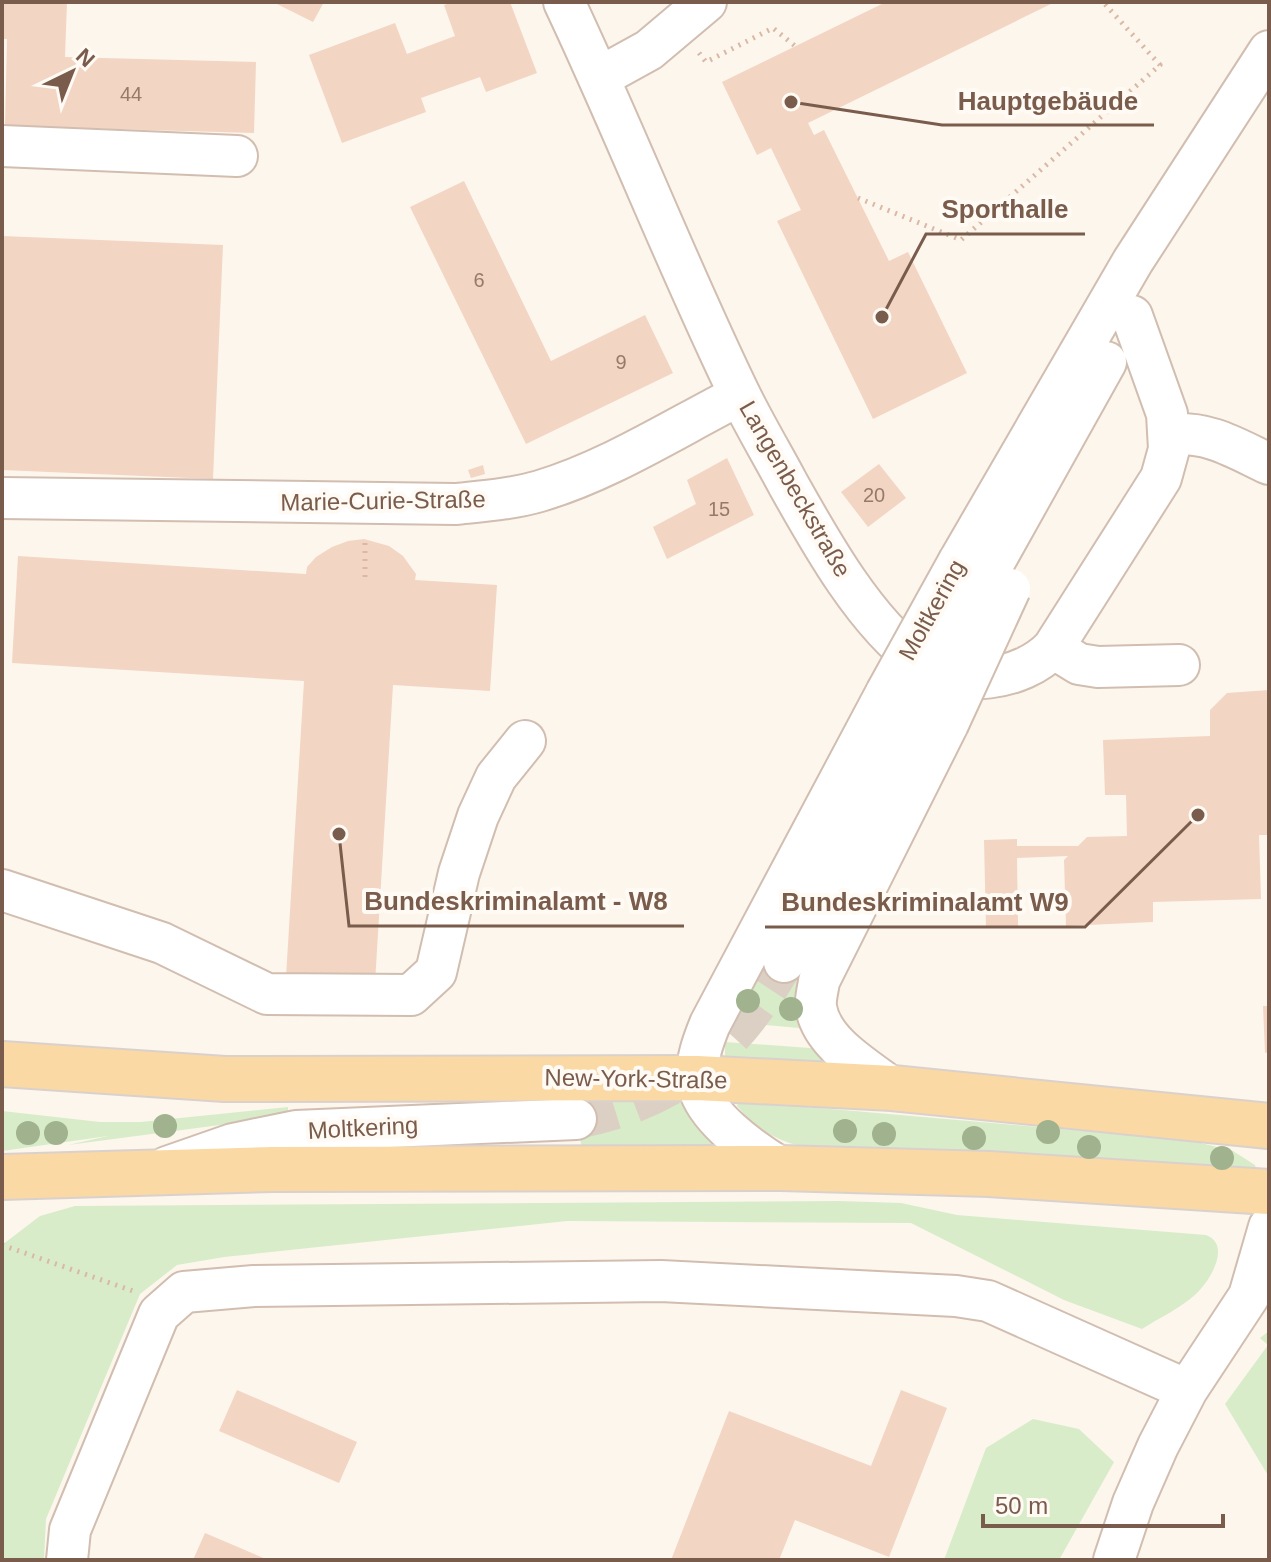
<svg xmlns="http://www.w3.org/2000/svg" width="1271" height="1562" viewBox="0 0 1271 1562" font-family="Helvetica,sans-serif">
<rect width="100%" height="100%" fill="#fdf6ec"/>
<path fill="#d8ecc9" d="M766 954 808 974 811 1029 732 1022Z
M725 1042 824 1049 833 1066 725 1058Z
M572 1095 698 1099 732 1147 582 1149Z
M738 1101 1189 1140 1233 1151 1255 1165 1256 1169 1253 1171 824 1151C785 1144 763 1136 737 1106Z
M288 1107V1116L68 1145 108 1136 2 1151V1111L100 1122H141Z
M839 1201 901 1203 957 1215 1206 1235C1232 1245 1210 1281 1196 1294 1181 1308 1159 1318 1142 1329L1064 1300 911 1223 567 1221 224 1257 177 1265 140 1294 46 1519 44 1560H2V1245L40 1216 75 1206Z
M1269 1331V1477L1225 1404 1268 1345 1260 1338Z
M1033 1419 1079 1429 1114 1462 1059 1560H944L986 1448Z"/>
<path fill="#f3d5c3" d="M2 2H67L65 57 256 62 254 133 5 126 7 39H2Z
M273 2H324L313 22Z
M452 2H510L537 73 486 92 480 77 421 98 426 112 342 143 309 55 395 23 407 54 455 36 444 5Z
M886 2H1055L808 123 814 135 824 130 889 261 908 252 967 373 873 419 777 221 801 210 771 148 757 155 722 82Z
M464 181 551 361 645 315 673 373 526 444 410 207Z
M2 236 223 245 213 479 2 470Z
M727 458 754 515 667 559 653 527 696 504 687 480Z
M879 464 906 498 868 527 841 492Z
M483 465 485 474 471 478 468 470Z
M364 539 389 546 403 556 416 574 415 580 497 585 490 691 393 685 375 983 286 977 304 681 12 663 18 556 306 574 307 567 316 557 332 547 348 541Z
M1269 690V835H1259L1261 899 1153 902V922L1066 926 1064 860 1068 856 1017 858 1018 926 986 928 984 840 1017 839V846H1078L1087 837 1127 836 1126 795H1105L1103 740 1210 736V710L1227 693Z
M1263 1006H1269V1052L1265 1053Z
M237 1390 357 1442 339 1483 219 1431Z
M901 1390 947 1408 889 1557 795 1520 779 1560H671L729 1411 871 1466Z
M205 1533 268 1560H193Z"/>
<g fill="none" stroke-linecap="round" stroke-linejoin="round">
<path stroke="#dcd0c4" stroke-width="40" stroke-dasharray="40 20" stroke-linecap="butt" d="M576 1119C678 1099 733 1050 784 962"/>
<g stroke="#d1beb0" stroke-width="44">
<path id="minor" d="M564 2C625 131 677 265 739 393 754 424 772 454 788 484 821 543 865 622 920 662 958 689 1022 681 1053 648L1161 478 1169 449 1167 414 1132 316
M600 77 649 50 706 2
M2 146 237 156
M1170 434C1211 432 1233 447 1269 464
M2 498 455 504C484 501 513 499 540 491 610 470 675 428 740 395
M959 561 1133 261 1269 51
M987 575 1106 362
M1053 648 1079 664 1098 667 1179 665
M2 890 162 943 267 994 411 995 436 972 459 873 478 816 496 777 525 741
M784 962 915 707
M892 1088C866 1068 821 1043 816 1007 815 998 818 990 819 981L948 724
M167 1167 233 1144 296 1131 576 1119
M781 1168C753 1151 700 1115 697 1079 696 1060 703 1041 710 1024L886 693
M67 1560 70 1530 159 1314 184 1292 254 1286 661 1281 956 1296 988 1301 1187 1390
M1114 1560 1133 1503 1158 1446 1187 1390 1249 1296 1269 1227"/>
</g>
<g stroke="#dad1cd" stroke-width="48">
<path id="major" d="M2 1064 225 1079 697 1078 892 1088 1269 1126
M2 1177 273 1169 781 1168 989 1174 1269 1192"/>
</g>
<path stroke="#d9b8a5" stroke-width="5" stroke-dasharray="2 6" stroke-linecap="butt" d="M699 53 706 62 773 28 795 46
M858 198 961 240 1160 65 1103 2
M365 577V538
M2 1245 133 1291"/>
<use href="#minor" stroke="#fff" stroke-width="40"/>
<use href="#major" stroke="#fbd9a5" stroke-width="44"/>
<g stroke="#d1beb0" stroke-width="44" stroke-linecap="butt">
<path id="minor-bridge" d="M886 693 959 561
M915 707 987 575
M948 724 1010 589"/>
</g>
<use href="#minor-bridge" stroke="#fff" stroke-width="40"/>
</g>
<g fill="#a0b28e">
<circle cx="748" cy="1001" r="12"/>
<circle cx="791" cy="1009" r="12"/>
<circle cx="165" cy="1126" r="12"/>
<circle cx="845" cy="1131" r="12"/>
<circle cx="1048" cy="1132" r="12"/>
<circle cx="28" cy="1133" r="12"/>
<circle cx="56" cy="1133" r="12"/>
<circle cx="884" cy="1134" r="12"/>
<circle cx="974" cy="1138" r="12"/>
<circle cx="1089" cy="1147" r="12"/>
<circle cx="1222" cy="1158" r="12"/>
</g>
<g text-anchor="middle" stroke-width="8" stroke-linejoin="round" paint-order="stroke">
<g font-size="20" fill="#987a6a">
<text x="131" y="101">44</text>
<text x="479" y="287">6</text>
<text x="621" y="369">9</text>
<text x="874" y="502">20</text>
<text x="719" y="516">15</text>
</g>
<g font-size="24" fill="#7a5c4d" stroke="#fffaf3">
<text transform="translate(795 489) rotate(60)" y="8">Langenbeckstraße</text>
<text transform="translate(383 501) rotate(-1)" y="8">Marie-Curie-Straße</text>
<text transform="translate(932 610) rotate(-61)" y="8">Moltkering</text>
<text transform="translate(636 1079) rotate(1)" y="8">New-York-Straße</text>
<text transform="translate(363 1128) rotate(-3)" y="8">Moltkering</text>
</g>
</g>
<path fill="none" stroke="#7a5c4d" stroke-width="3" d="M791 102L942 125H1154M882 317L926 234H1085M339 834L349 926H684M1198 815L1085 927H765"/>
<g fill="#7a5c4d" stroke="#fffaf3" stroke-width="3">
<circle cx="791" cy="102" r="8"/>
<circle cx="882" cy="317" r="8"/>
<circle cx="339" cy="834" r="8"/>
<circle cx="1198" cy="815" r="8"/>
</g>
<g font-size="26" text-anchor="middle" font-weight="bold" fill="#7a5c4d" stroke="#fffaf3" stroke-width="8" stroke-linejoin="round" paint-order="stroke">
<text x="1048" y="110">Hauptgebäude</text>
<text x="1005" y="218">Sporthalle</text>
<text x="516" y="910">Bundeskriminalamt - W8</text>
<text x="925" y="911">Bundeskriminalamt W9</text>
</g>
<rect width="1271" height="1562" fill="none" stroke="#7a5c4d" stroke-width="8"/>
<g transform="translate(72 72) rotate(43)" stroke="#fffaf3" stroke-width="6" paint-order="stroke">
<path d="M0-6L14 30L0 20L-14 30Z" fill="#7a5c4d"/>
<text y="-12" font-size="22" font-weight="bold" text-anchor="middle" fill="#7a5c4d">N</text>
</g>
<path d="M983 1514v12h240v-12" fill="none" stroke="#7a5c4d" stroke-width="4"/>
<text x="995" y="1514" font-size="24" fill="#7a5c4d" stroke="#fffaf3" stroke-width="6" paint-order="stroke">50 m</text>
</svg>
